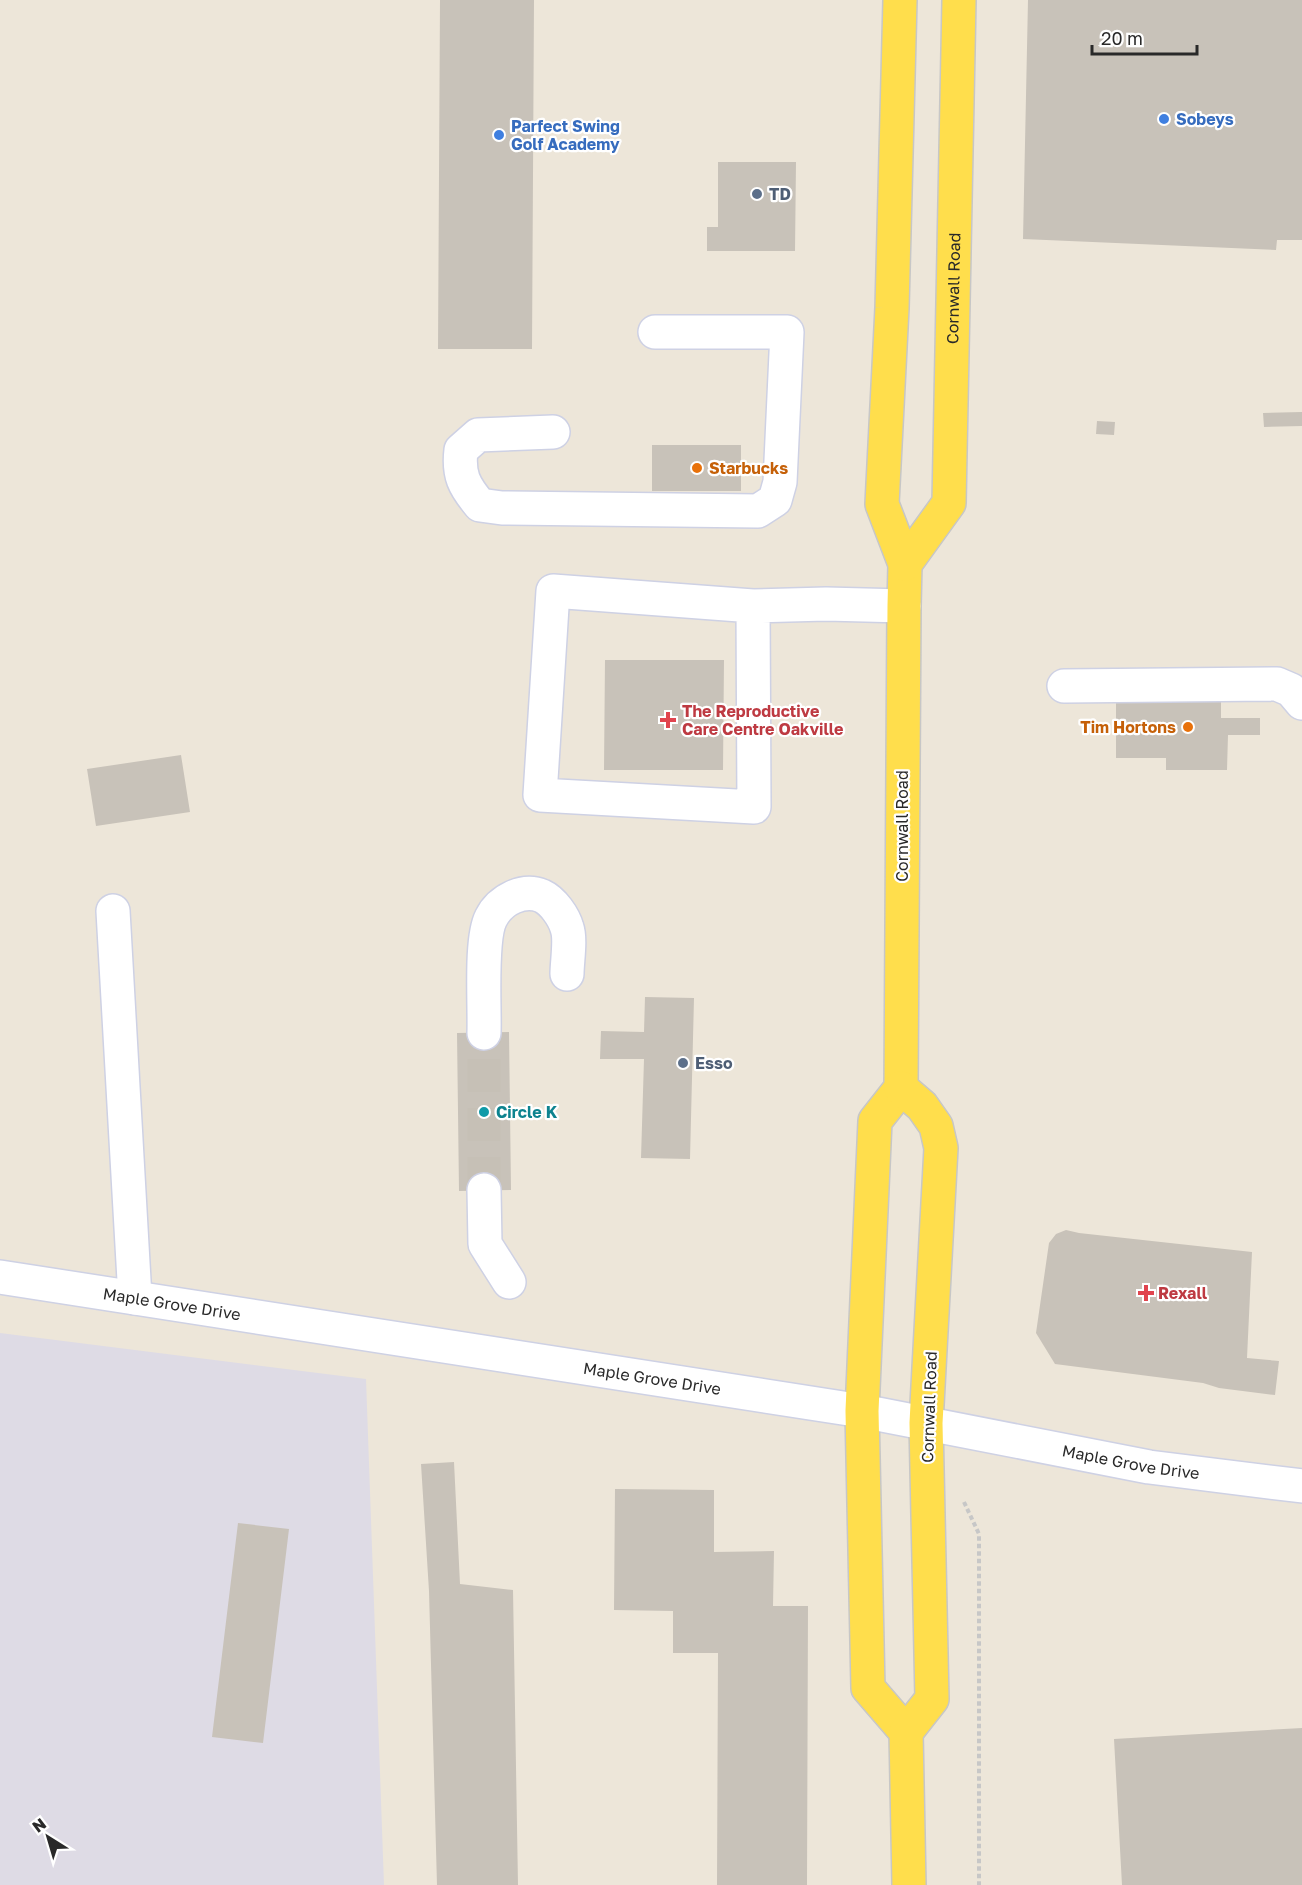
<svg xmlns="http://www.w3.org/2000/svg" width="1302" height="1885" viewBox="0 0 1302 1885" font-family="'Golos Text',sans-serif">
<rect width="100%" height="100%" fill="#ede6d9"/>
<path fill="#dedbe5" d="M0 1333 366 1379 384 1885H0Z"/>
<path fill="#c8c2b9" d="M440 0H534L532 349H438Z
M1028 0H1302V240H1277L1276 250 1023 239Z
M718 162H796L795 251H707V227H718Z
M1302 412V426L1264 427 1263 413Z
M1097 421 1115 422 1114 435 1096 434Z
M652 445H741V491H652Z
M605 660H724L723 770H604Z
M1116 700H1221V718H1260V735H1228L1227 770H1166V758H1116Z
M181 755 190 812 96 826 87 769Z
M645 997 694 998 690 1159 641 1158 644 1059H600L601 1031 644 1032Z
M509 1032 511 1190 459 1191 457 1033Z
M1066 1230 1079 1233 1252 1252 1247 1358 1279 1361 1275 1395 1219 1388 1203 1383 1055 1364 1036 1333 1049 1243 1056 1234Z
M454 1462 460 1584 513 1590 518 1885H437L429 1591 421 1464Z
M615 1489 714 1490V1552L774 1551 773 1606H808L807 1885H717L718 1653H673V1611L614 1610Z
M238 1523 289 1529 263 1743 212 1737Z
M1302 1728V1885H1122L1114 1739Z"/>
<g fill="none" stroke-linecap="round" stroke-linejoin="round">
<path stroke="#c6c0b6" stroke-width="33" stroke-dasharray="33 16" stroke-linecap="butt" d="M484 1190V1033"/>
<g stroke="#ced1e4" stroke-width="36">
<g id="minor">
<path d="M553 432 478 435 461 450C458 475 464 486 480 505L502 508 758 511 775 500 780 482 787 332H655"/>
<path d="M753 606 754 807 540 795 553 591 753 606 826 604 904 606"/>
<path d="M1064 686 1277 684 1291 690 1302 703"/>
<path d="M113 911 135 1298"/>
<path d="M484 1033C485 1006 480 939 491 918 500 900 523 888 542 896 553 901 564 917 567 928 571 939 567 962 567 974"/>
<path d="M484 1190 485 1244 509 1282"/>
<path id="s1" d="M0 1277 862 1411 1149 1467 1302 1486"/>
</g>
</g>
<g stroke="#c7c7c7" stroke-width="36">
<g id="major">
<path d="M900 0 892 308 882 504 905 564 904 606 901 1088 875 1121 862 1411 868 1688 906 1732 909 1885"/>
<path id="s2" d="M905 564 949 503 959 0"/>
<path d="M901 1088 922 1106 936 1126 941 1148 926 1423 932 1699 906 1732"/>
</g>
</g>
<path stroke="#c7c7c7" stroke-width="4" stroke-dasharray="4.5 3" stroke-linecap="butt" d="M964 1502 979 1534V1885"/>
<use href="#minor" stroke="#fff" stroke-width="33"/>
<use href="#major" stroke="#ffde4c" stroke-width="33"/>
</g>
<g fill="#3f7fe0" stroke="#fff" stroke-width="2">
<circle cx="1164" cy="119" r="6"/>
<circle cx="499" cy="135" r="6"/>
</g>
<g fill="#5c6f8a" stroke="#fff" stroke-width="2">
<circle cx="757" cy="194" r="6"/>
<circle cx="683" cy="1063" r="6"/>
</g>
<g fill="#e8710a" stroke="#fff" stroke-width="2">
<circle cx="697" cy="468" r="6"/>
<circle cx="1188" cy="727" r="6"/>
</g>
<g fill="#e0444e" stroke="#fff" stroke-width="2">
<path d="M665 711h6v6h6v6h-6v6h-6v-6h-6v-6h6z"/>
<path d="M1143 1284h6v6h6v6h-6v6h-6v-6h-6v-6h6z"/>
</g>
<circle fill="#0f9aa8" stroke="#fff" stroke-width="2" cx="484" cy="1112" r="6"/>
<g text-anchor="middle" stroke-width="4.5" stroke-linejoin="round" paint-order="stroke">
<g font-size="16" font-weight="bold" fill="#366cbe" stroke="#fff" text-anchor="start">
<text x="1176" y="125">Sobeys</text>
<text x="511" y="132">Parfect Swing<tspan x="511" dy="18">Golf Academy</tspan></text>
</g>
<g font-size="16" font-weight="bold" fill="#4e5e75" stroke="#fff" text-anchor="start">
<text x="769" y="200">TD</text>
<text x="695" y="1069">Esso</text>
</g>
<g font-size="16" fill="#292929" stroke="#fff">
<text dy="6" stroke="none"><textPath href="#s2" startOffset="290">Cornwall Road</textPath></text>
<text transform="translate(902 826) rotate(-90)" y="6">Cornwall Road</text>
<text dy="6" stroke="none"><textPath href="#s1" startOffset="174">Maple Grove Drive</textPath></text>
<text dy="6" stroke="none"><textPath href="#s1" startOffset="660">Maple Grove Drive</textPath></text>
<text transform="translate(929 1407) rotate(-88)" y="6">Cornwall Road</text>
<text dy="6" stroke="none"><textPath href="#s1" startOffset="1146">Maple Grove Drive</textPath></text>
</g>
<g font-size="16" font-weight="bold" fill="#c56008" stroke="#fff" text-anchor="start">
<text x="709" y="474">Starbucks</text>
<text x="1176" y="733" text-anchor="end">Tim Hortons</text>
</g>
<g font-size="16" font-weight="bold" fill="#be3a42" stroke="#fff" text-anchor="start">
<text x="682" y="717">The Reproductive<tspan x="682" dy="18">Care Centre Oakville</tspan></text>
<text x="1158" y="1299">Rexall</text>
</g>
<g font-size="16" font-weight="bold" fill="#0d838f" stroke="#fff" text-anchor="start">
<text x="496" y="1118">Circle K</text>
</g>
</g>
<g transform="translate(48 1837) rotate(323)" stroke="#ffffff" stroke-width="4.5" paint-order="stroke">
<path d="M0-4.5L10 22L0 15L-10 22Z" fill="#292929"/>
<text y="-9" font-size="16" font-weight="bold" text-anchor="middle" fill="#292929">N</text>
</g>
<path d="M1092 45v9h105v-9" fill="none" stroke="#292929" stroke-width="3"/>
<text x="1101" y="45" font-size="18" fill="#292929" stroke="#ffffff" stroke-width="4.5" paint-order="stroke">20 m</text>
</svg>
